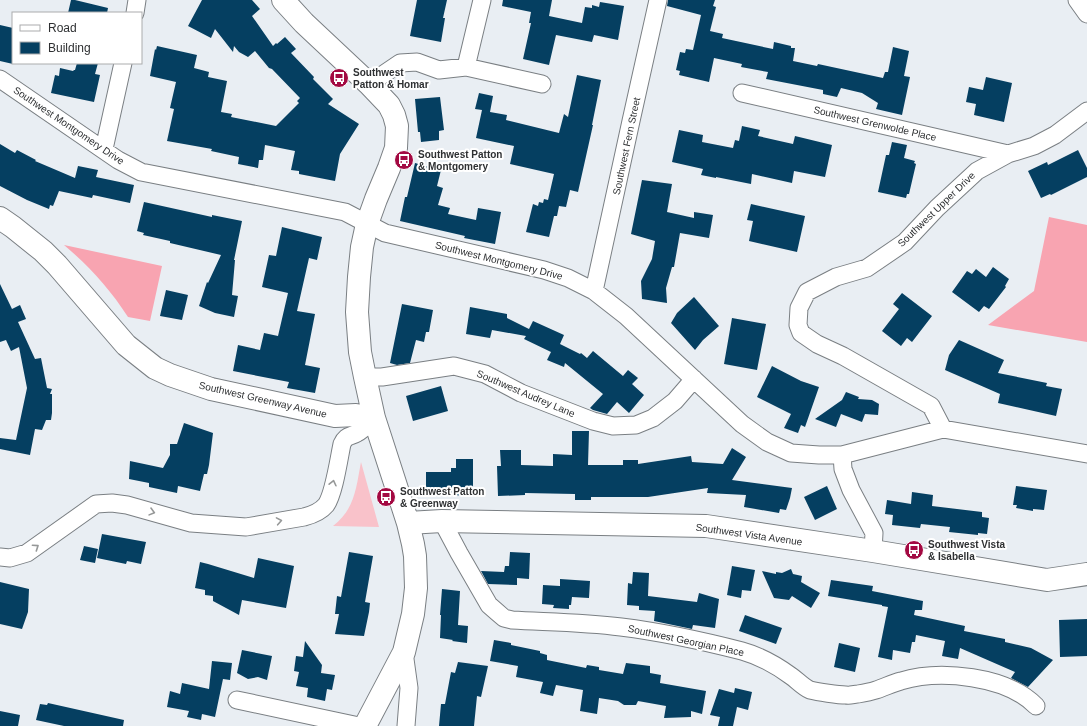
<svg xmlns="http://www.w3.org/2000/svg" width="1087" height="726" viewBox="0 0 1087 726" font-family="Helvetica,sans-serif">
<rect width="100%" height="100%" fill="#e9eef3"/>
<path fill="#f9c2ca" d="M361 462 379 527 333 526C355 509 356 488 361 462Z"/>
<path fill="#f8a4b1" d="M1049 217 1087 225V342L988 325 1034 291Z
M64 245 162 266 150 321 128 317C110 289 89 266 64 245Z"/>
<path fill="#053f61" d="M71 0H75L108 8 107 13H68Z
M202 0H252L260 9 252 16 273 46 276 43 277 44 285 37 296 49 291 53 314 77 313 79 333 99 328 104 359 124 340 154 335 181 299 174V171L291 170 295 151 265 145 263 160H259L258 168 238 164 239 157 211 151 212 149 167 141 174 109 170 108 176 82 150 76 155 49 156 50 157 46 197 55 194 68 209 72 208 77 227 81 221 112 232 114 231 117 276 126 299 103 297 101 300 98 272 69 269 68 255 51 248 57 239 52 234 46 233 52 215 29 211 38 188 26Z
M417 0H447L443 18H445L441 42 410 36Z
M503 0H552L549 16 582 23 585 7 592 8V5L599 7 600 2 624 6 618 40 594 35 592 42 556 35 549 65 523 59 531 23H529L531 12 502 6Z
M668 0H715L713 6 716 7 710 31 723 34 722 38 773 49 774 42 791 46V48H795L793 61 817 66 818 64 883 78 885 72H888L893 47 909 51 904 76 910 77 902 115 876 109 878 103 862 93 841 88 837 97 823 94V90L766 79 768 72 741 67 742 64 714 58 709 82 679 75 680 71 676 70 680 52 685 53 686 49 693 50 701 15 667 6Z
M0 25 13 28V64L0 61Z
M77 63H98L95 74 100 75 94 102 51 93 55 75 59 76 60 68 73 71 74 70H75Z
M577 75 601 80 592 125H593L578 192 570 190 566 207 559 206 557 216H554L549 237 526 232 533 204 538 206 539 202 543 203 544 199 548 200 554 174 510 164 514 146 476 138 482 110 475 109 479 93 493 96 490 112 507 115 506 120 559 133 564 114 568 117Z
M986 77 1012 83 1004 122 974 115 976 104 966 102 969 87 983 90Z
M440 97 444 130 439 131V140L421 142 420 132H418L415 99Z
M742 126 760 130 758 136 793 144 795 136 832 145 825 177 794 171 792 183 752 174 751 184 716 177V178L701 175 703 169 672 162 679 130 703 135 702 142 733 148 735 140 739 141Z
M892 142 907 145 904 158 915 161 914 163 916 164 909 194H907L906 198 878 192 886 155H889Z
M0 144 15 153 17 150 36 160 35 161 75 178 78 166 98 170 96 177 134 185 130 203 93 195 92 198 59 191 53 206 50 205 49 209 27 200 0 186Z
M1078 150 1087 168V177L1051 195 1050 194 1041 198 1028 171 1047 162 1048 165Z
M415 163 441 170 437 186 443 188 438 205 450 208 448 214 476 220 478 208 501 212 495 244 464 238 465 236 400 221 405 197H407Z
M642 180 672 184 667 212 694 218V212L713 215 709 238 680 233 674 267H672L666 288 667 303 642 299 641 281 652 259 655 241 631 234Z
M144 202 212 217V215L242 221 234 260H235L232 295 238 296 234 317 215 313 199 306 207 282 208 283 221 255 170 243V241L143 235 144 233 137 231Z
M751 204 805 216 797 252 749 241 753 221 747 220Z
M282 227 322 237 317 260 309 258 297 311 315 314 305 365 320 368 315 393 287 388 289 382 233 371 238 345 260 350 264 333 278 336 288 293 262 287 269 255 276 256Z
M993 267 1009 279 1005 286 1006 287 989 309 984 306 979 312 952 292 967 271 972 274 976 269 986 277Z
M0 284 12 309 20 305 26 319 18 322 35 359 41 358 47 388 52 389 50 394H52V413L51 420H46L42 430 35 429 30 455 0 449V438L16 440 27 388 19 347 11 351 6 340 0 342Z
M166 290 188 295 182 320 160 316Z
M902 293 932 316 912 342 907 338 901 346 882 331 899 309 893 304Z
M694 297 719 326 703 340 695 350 671 323 677 313Z
M402 304 433 310 429 332H426L424 342 416 340 410 363 397 365 390 363Z
M470 307 507 314V318L529 329 533 321 564 335 560 344 580 354 581 353 587 358 593 351 623 376 628 370 638 378 632 384 644 395 629 413 617 402 607 414 593 410 590 408 603 394 565 363 564 367 547 360 551 352 524 339 526 336 492 330 490 338 466 334Z
M732 318 766 324 757 370 724 364Z
M959 340 1004 360 998 373 1047 383 1046 386 1062 389 1056 416 998 403 1000 394 945 370 949 355Z
M772 366 801 381 819 387 805 427 801 425 798 433 784 428 791 414 757 397Z
M441 386 448 411 413 421 406 396Z
M846 392 859 397 858 399 872 400 879 404 878 415 865 414 862 422 841 414 836 427 815 419 842 400Z
M184 423 213 433 209 465 207 474H204L200 491 178 486 177 493 149 487V483L129 479 130 461 163 468 170 455V444H177Z
M572 431H589L588 465H623V460H638V464L691 456 692 462 723 464 732 448 746 457 732 480 792 488 790 498 786 510 780 509 779 513 744 507 746 495 707 493 708 488 648 497H591V500H575V494L525 493V495L498 496 497 466H501L500 450H521V465L553 466V454L572 455Z
M456 459H473V496L450 495V489L426 488V472H451V468H456Z
M827 486 837 509 815 520 804 497Z
M1016 486 1047 490 1044 510 1033 509V511L1016 508 1017 505H1013Z
M912 492 933 495 932 506 982 512V517L989 518 987 534 978 533V535L949 532 950 527 921 524 920 528 892 525 893 515 885 514 887 500 911 504Z
M102 534 146 542 141 564 127 561 126 564 97 558Z
M84 546 98 549 95 563 80 560Z
M349 552 373 556 365 602 370 603 369 612 364 636 335 634 339 614H335L337 596 341 597Z
M510 552 530 553 529 579 517 578V585L488 584 481 571 504 572 505 566H509Z
M258 558 294 566 286 608 242 600 239 615 213 601V596L205 595V590L195 588 200 562 208 564 254 578Z
M732 566 755 570 751 591 742 590 741 598 727 595Z
M791 569 793 574 802 576 801 582 820 593 811 608 792 596 789 600 774 598 762 571 776 574V572L782 573Z
M633 572 649 573 648 596 697 602 699 593 719 599 715 628 693 625 692 629 654 621 655 611 639 610V606L627 605 628 583 632 584Z
M560 579 590 581 589 598 572 597 571 605H569V609L553 608 554 605 542 604 543 585 560 586Z
M831 580 873 586 872 591 923 601 922 610H915L914 615 965 626 964 631 1005 639V642L1031 648 1053 660 1028 687 1011 678 1015 672 960 648 958 659 942 656 945 641 916 635 915 642H912L910 653 893 650 892 660 878 657 888 607 882 606V605L828 596Z
M0 582 29 589 28 612 22 629 0 624Z
M442 589 460 591 458 625 468 626 467 643 452 641 453 640 440 638 441 615H440Z
M745 615 782 628 776 644 739 631Z
M1087 619V656L1060 657 1059 620Z
M494 640 511 643V645L540 651V653L547 655V660L586 668 587 665 599 667V670L623 674 626 663 650 666V673L661 675 660 683 706 691 702 714 691 711V717L664 718 666 706 638 701 636 705H624L618 701 599 698 597 714 580 711 583 690 556 685 553 696 540 693 543 682 516 677 518 666 490 661Z
M305 641 322 665 321 673 335 675 332 690 327 689 325 701 307 697 308 688 296 686 299 672 294 671 296 656 303 657Z
M839 643 860 648 855 672 834 667Z
M242 650 272 656 267 680 258 677 248 679 237 673Z
M212 661 232 663 230 680 223 679 215 717 202 714 201 720 187 717 189 711 167 707 170 691 180 694 182 683 209 689Z
M458 662 488 666 481 697 477 696 474 726H439L441 704H445L451 672 455 673Z
M735 688 752 692 748 710 737 707 733 726H718L720 717 710 715 719 689 734 693Z
M48 703 124 720 123 726H64L36 720 40 704 47 705Z
M0 711 20 715 18 726H0Z"/>
<g fill="none" stroke-linecap="round" stroke-linejoin="round">
<g stroke="#7a7f83" stroke-width="19">
<path id="street" d="M1077 0 1087 14
M135 13 137 0
M466 67 482 0
M0 79 118 160 141 172 345 212 385 233 544 270 568 278 594 291 626 316 742 424 767 442 791 453 819 455H842L943 429 1087 454
M369 84 400 63 417 62 439 70 466 67 542 84
M742 93 1008 154
M104 149 123 63
M594 291 631 121 658 0
M365 377H382L454 366 485 374 521 393 593 421 613 426 636 425 653 418 675 401 694 379
M943 429 931 406 843 356 817 344 801 333 798 325 799 308 807 292 836 277 867 268 905 242 937 208 977 171 1008 154 1034 146 1055 135 1087 111
M842 455 843 469 851 490 874 533 873 551
M442 521 459 553 489 605 497 612 504 618 512 620C548 622 584 622 621 627 661 632 703 641 742 651 760 656 776 665 791 676 797 680 803 687 810 690 818 692 838 695 846 695 850 696 854 694 858 694 864 693 870 692 876 690 885 687 893 683 901 681 940 669 1007 676 1036 706
M0 557 10 558 27 553 96 504 112 503 127 505 191 523 246 527 304 517C312 515 321 511 326 505 334 494 339 458 342 444 346 435 350 437 357 433 363 430 369 423 374 418
M404 652 409 688 406 726
M237 700 359 726"/>
</g>
<g stroke="#7a7f83" stroke-width="24">
<path id="secondary" d="M283 0 304 23 369 84 389 105 394 115 397 126 396 148 389 168 376 199 367 224 362 247 359 277 357 312 360 352 365 377 374 418 408 523 413 544 415 556 416 588 413 614 404 652 365 726
M0 218 13 227 43 251 57 265 126 345 155 368 170 375 211 389 335 416 356 415 374 418
M408 523 442 521 706 526 873 551 1047 580 1087 574"/>
</g>
<use href="#street" stroke="#fff" stroke-width="17"/>
<use href="#secondary" stroke="#fff" stroke-width="22"/>
</g>
<defs><path id="oneway-chevron" d="M-2-3.5L2.5 0L-2 3.5" fill="none" stroke-width="1.6" stroke-linecap="round" stroke-linejoin="round"/></defs>
<g stroke="#969898">
<use href="#oneway-chevron" transform="translate(333 483) rotate(-77)"/>
<use href="#oneway-chevron" transform="translate(152 512) rotate(15)"/>
<use href="#oneway-chevron" transform="translate(279 521) rotate(-10)"/>
<use href="#oneway-chevron" transform="translate(36 547) rotate(-34)"/>
</g>
<defs>
<g id="bus-disc" transform="scale(1)"><circle r="9.5" fill="#a30942" stroke="#fff"/><path d="M-5-6H5V4H4V6H2V4H-2V6H-4V4H-5ZM-3.5-4V0h7V-4ZM-3.5 1.2v1.5H-2V1.2ZM2 1.2v1.5H3.5V1.2Z" fill="#fff"/></g>
</defs>
<g fill-rule="evenodd">
<use href="#bus-disc" x="339" y="78"/>
<use href="#bus-disc" x="404" y="160"/>
<use href="#bus-disc" x="386" y="497"/>
<use href="#bus-disc" x="914" y="550"/>
</g>
<g text-anchor="middle" stroke-width="4" stroke-linejoin="round" paint-order="stroke">
<g font-size="10" font-weight="bold" fill="#2e3032" stroke="#fff" text-anchor="start">
<text x="353" y="76">Southwest<tspan x="353" dy="12">Patton &amp; Homar</tspan></text>
<text x="418" y="158">Southwest Patton<tspan x="418" dy="12">&amp; Montgomery</tspan></text>
<text x="400" y="495">Southwest Patton<tspan x="400" dy="12">&amp; Greenway</tspan></text>
<text x="928" y="548">Southwest Vista<tspan x="928" dy="12">&amp; Isabella</tspan></text>
</g>
<g font-size="10" fill="#2e3032" stroke="#fff">
<text transform="translate(875 123) rotate(13)" y="4">Southwest Grenwolde Place</text>
<text transform="translate(69 125) rotate(34)" y="4">Southwest Montgomery Drive</text>
<text transform="translate(626 146) rotate(-78)" y="4">Southwest Fern Street</text>
<text transform="translate(936 209) rotate(-44)" y="4">Southwest Upper Drive</text>
<text transform="translate(499 260) rotate(14)" y="4">Southwest Montgomery Drive</text>
<text transform="translate(526 393) rotate(23)" y="4">Southwest Audrey Lane</text>
<text transform="translate(263 399) rotate(13)" y="4">Southwest Greenway Avenue</text>
<text transform="translate(749 534) rotate(8)" y="4">Southwest Vista Avenue</text>
<text transform="translate(686 640) rotate(12)" y="4">Southwest Georgian Place</text>
</g>
</g>
<rect x="12" y="12" width="130" height="52" fill="#ffffff" stroke="#abacad"/>
<rect x="20" y="25" width="20" height="6" fill="#ffffff" stroke="#abacad"/>
<text x="48" y="32" font-size="12" fill="#2e3032">Road</text>
<rect x="20" y="42" width="20" height="12" fill="#053f61" stroke="#abacad"/>
<text x="48" y="52" font-size="12" fill="#2e3032">Building</text>
</svg>
